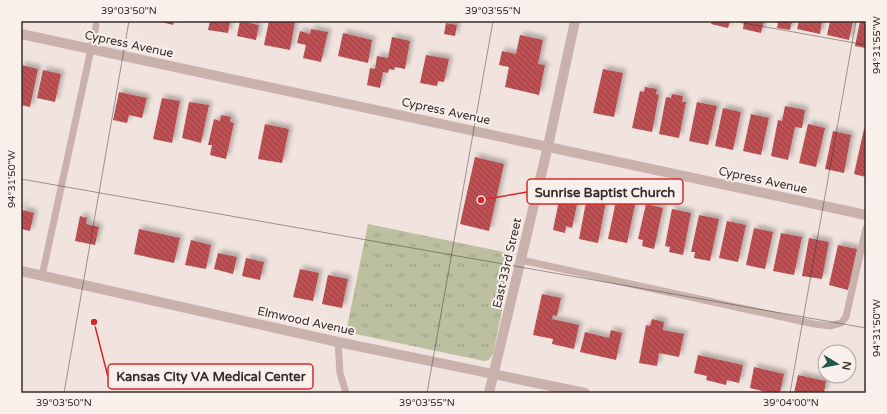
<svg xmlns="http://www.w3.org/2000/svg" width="887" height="414" viewBox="0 0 887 414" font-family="'Varela Round',sans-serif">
<defs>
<pattern id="grass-tufts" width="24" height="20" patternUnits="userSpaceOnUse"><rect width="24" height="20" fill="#bdc0a0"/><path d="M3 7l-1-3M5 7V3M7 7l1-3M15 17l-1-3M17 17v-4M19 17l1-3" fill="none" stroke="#9b9c83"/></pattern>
<pattern id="building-back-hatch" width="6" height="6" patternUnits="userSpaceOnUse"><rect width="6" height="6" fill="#bf5052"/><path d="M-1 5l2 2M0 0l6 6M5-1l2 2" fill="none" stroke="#9c4344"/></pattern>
<filter id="shadow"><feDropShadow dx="3.5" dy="-3.5" stdDeviation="2" flood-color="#0004"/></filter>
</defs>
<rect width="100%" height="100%" fill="#f1e4df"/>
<path fill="url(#grass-tufts)" d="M368 224 514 254 493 354 489 360 484 361 346 332Z"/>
<path fill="url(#building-back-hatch)" filter="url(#shadow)" d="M158 21H174L173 25Z
M210 21H230L228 33 208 30Z
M240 21 259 25 256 40 237 36Z
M269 21 279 22V21H295L290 50 264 45Z
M712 21H730L728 28 711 24Z
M744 21H764L761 33 743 29Z
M772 21H792L790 30 777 28 778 23Z
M799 21H822L820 34 797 29Z
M830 21H853L849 40 827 35Z
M860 21H866V48L855 46Z
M446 23 457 25 455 36 444 34Z
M311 29 328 32 321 62 303 58 306 45 297 43 300 31 310 34Z
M343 33 372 40 368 63 338 56Z
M520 35 543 40 538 64 545 65 539 95 505 87 509 67 499 65 502 51 516 54Z
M392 37 410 41 405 69 395 67 394 70 389 69 388 73 383 72 380 88 367 85 370 68 375 69 377 56 388 58Z
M426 55 449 59 444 82 438 81 437 86 420 83Z
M21 65 38 69 30 107 21 105Z
M603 69 623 73 614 117 593 113Z
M43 70 61 74 55 102 37 98Z
M645 87 657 89 656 94 659 95 652 132 632 128 640 91 644 92Z
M119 92 147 98 142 118 129 115 127 123 113 120Z
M672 94 683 96 682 102H686L679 138 659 134 666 97 671 98Z
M162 98 180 101 172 143 153 139Z
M189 102 209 105 201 143 182 138Z
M697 102 717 106 708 145 689 141Z
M785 106 805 110 802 128 795 127 788 160 771 156 778 120 782 121Z
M723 108 741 112 733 150 715 146Z
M751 114 769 118 761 155 743 151Z
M221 115 231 117 230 122 234 123 226 159 210 155 212 145H208L214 119 220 121Z
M265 124 289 129 282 163 258 159Z
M808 124 825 128 816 167 799 163Z
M864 129 866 130V177L854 174Z
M833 131 851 135 844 173 825 169Z
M475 157 504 164 489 231 460 224Z
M562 186 580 190 572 228 566 226 565 233 553 230Z
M588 192 607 196 598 243 579 239Z
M617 196 636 200 627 243 608 239Z
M21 204H23L22 210 34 213 30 231 21 229Z
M646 204 663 208 654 249 642 246 643 240 638 239Z
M672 209 691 213 683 255 669 252 670 247 665 246Z
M699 215 719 219 710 261 694 258 695 252H691Z
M80 216 87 218 86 224 99 227 95 245 75 241Z
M727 221 746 225 738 262 719 258Z
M754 228 773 232 765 269 746 265Z
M139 229 180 238 174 263 134 254Z
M781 233 802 237 794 275 773 271Z
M809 238 829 242 822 279 802 276Z
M191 240 211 245 206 269 185 265Z
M838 245 857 249 848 290 829 285Z
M218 253 237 257 233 274 214 269Z
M246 258 264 262 260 280 242 276Z
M300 269 319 273 313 301 293 297Z
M328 275 348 279 342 308 322 304Z
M542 294 561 298 557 316 553 315 552 319 579 325 574 349 552 344 553 339 533 335Z
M652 319 664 322 663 330 684 334 679 357 659 353 657 366 639 363 646 325 650 326Z
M611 330 622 333 616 360 580 352 585 332 609 338Z
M698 355 743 365 739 383 727 380 726 385 706 380 707 376 694 373Z
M754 367 784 374 780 393H771L750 388Z
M798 375 826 381 824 393H794Z"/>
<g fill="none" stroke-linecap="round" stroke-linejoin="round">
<path stroke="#c9b2ac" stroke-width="7" d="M521 260 814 324 830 326 841 323 846 317 866 228
M42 276 96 26
M338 342 340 373 346 393"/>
<path stroke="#c9b2ac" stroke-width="10" d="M21 34 866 215
M21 271 338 342 585 393
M489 393 548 146 575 21"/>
</g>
<path fill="none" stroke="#382b2a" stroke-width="1" stroke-opacity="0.45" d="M732 21 866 45M21 179 866 328M64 393 129 21M427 393 493 21M790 393 856 21"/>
<g text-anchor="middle" stroke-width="4" stroke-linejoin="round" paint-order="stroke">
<g font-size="12" fill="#382b2a" stroke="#f9f0ec">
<text transform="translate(129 44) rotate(12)" y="4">Cypress Avenue</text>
<text transform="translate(446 111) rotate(12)" y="4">Cypress Avenue</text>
<text transform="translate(763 180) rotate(12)" y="4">Cypress Avenue</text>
<text transform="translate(507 263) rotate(-77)" y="4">East 33rd Street</text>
<text transform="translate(306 321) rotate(12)" y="4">Elmwood Avenue</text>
</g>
</g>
<path fill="none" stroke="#d62828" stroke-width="1.5" d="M481 200L527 192M94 322L108 377"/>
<g fill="#d62828" stroke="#f9f0ec" stroke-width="1.5">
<circle cx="481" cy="200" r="4"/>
<circle cx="94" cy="322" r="4"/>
</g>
<g fill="#f9f0ec" stroke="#d62828" stroke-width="1.5">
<rect x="527" y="179" width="156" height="25" rx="4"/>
<rect x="108" y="364" width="205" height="25" rx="4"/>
</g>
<g font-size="13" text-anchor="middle" font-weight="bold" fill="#382b2a">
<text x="605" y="197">Sunrise Baptist Church</text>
<text x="211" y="381">Kansas City VA Medical Center</text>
</g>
<rect width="887" height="414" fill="none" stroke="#f9f0ec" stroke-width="44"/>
<g transform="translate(837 364) rotate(100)"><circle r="19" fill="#f9f0ec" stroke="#aca19e"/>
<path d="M0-3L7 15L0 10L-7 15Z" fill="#22574d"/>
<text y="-6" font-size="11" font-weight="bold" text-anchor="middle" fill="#382b2a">N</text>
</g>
<rect x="22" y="22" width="843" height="370" fill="none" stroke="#382b2a" stroke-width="1.5"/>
<g font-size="10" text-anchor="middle" fill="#382b2a">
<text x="129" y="14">39°03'50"N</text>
<text x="493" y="14">39°03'55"N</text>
<text transform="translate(876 45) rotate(-90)" y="4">94°31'55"W</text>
<text transform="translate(11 179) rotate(-90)" y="4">94°31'50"W</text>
<text transform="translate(876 328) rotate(-90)" y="4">94°31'50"W</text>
<text x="64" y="406">39°03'50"N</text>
<text x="427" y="406">39°03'55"N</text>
<text x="791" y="406">39°04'00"N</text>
</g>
</svg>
